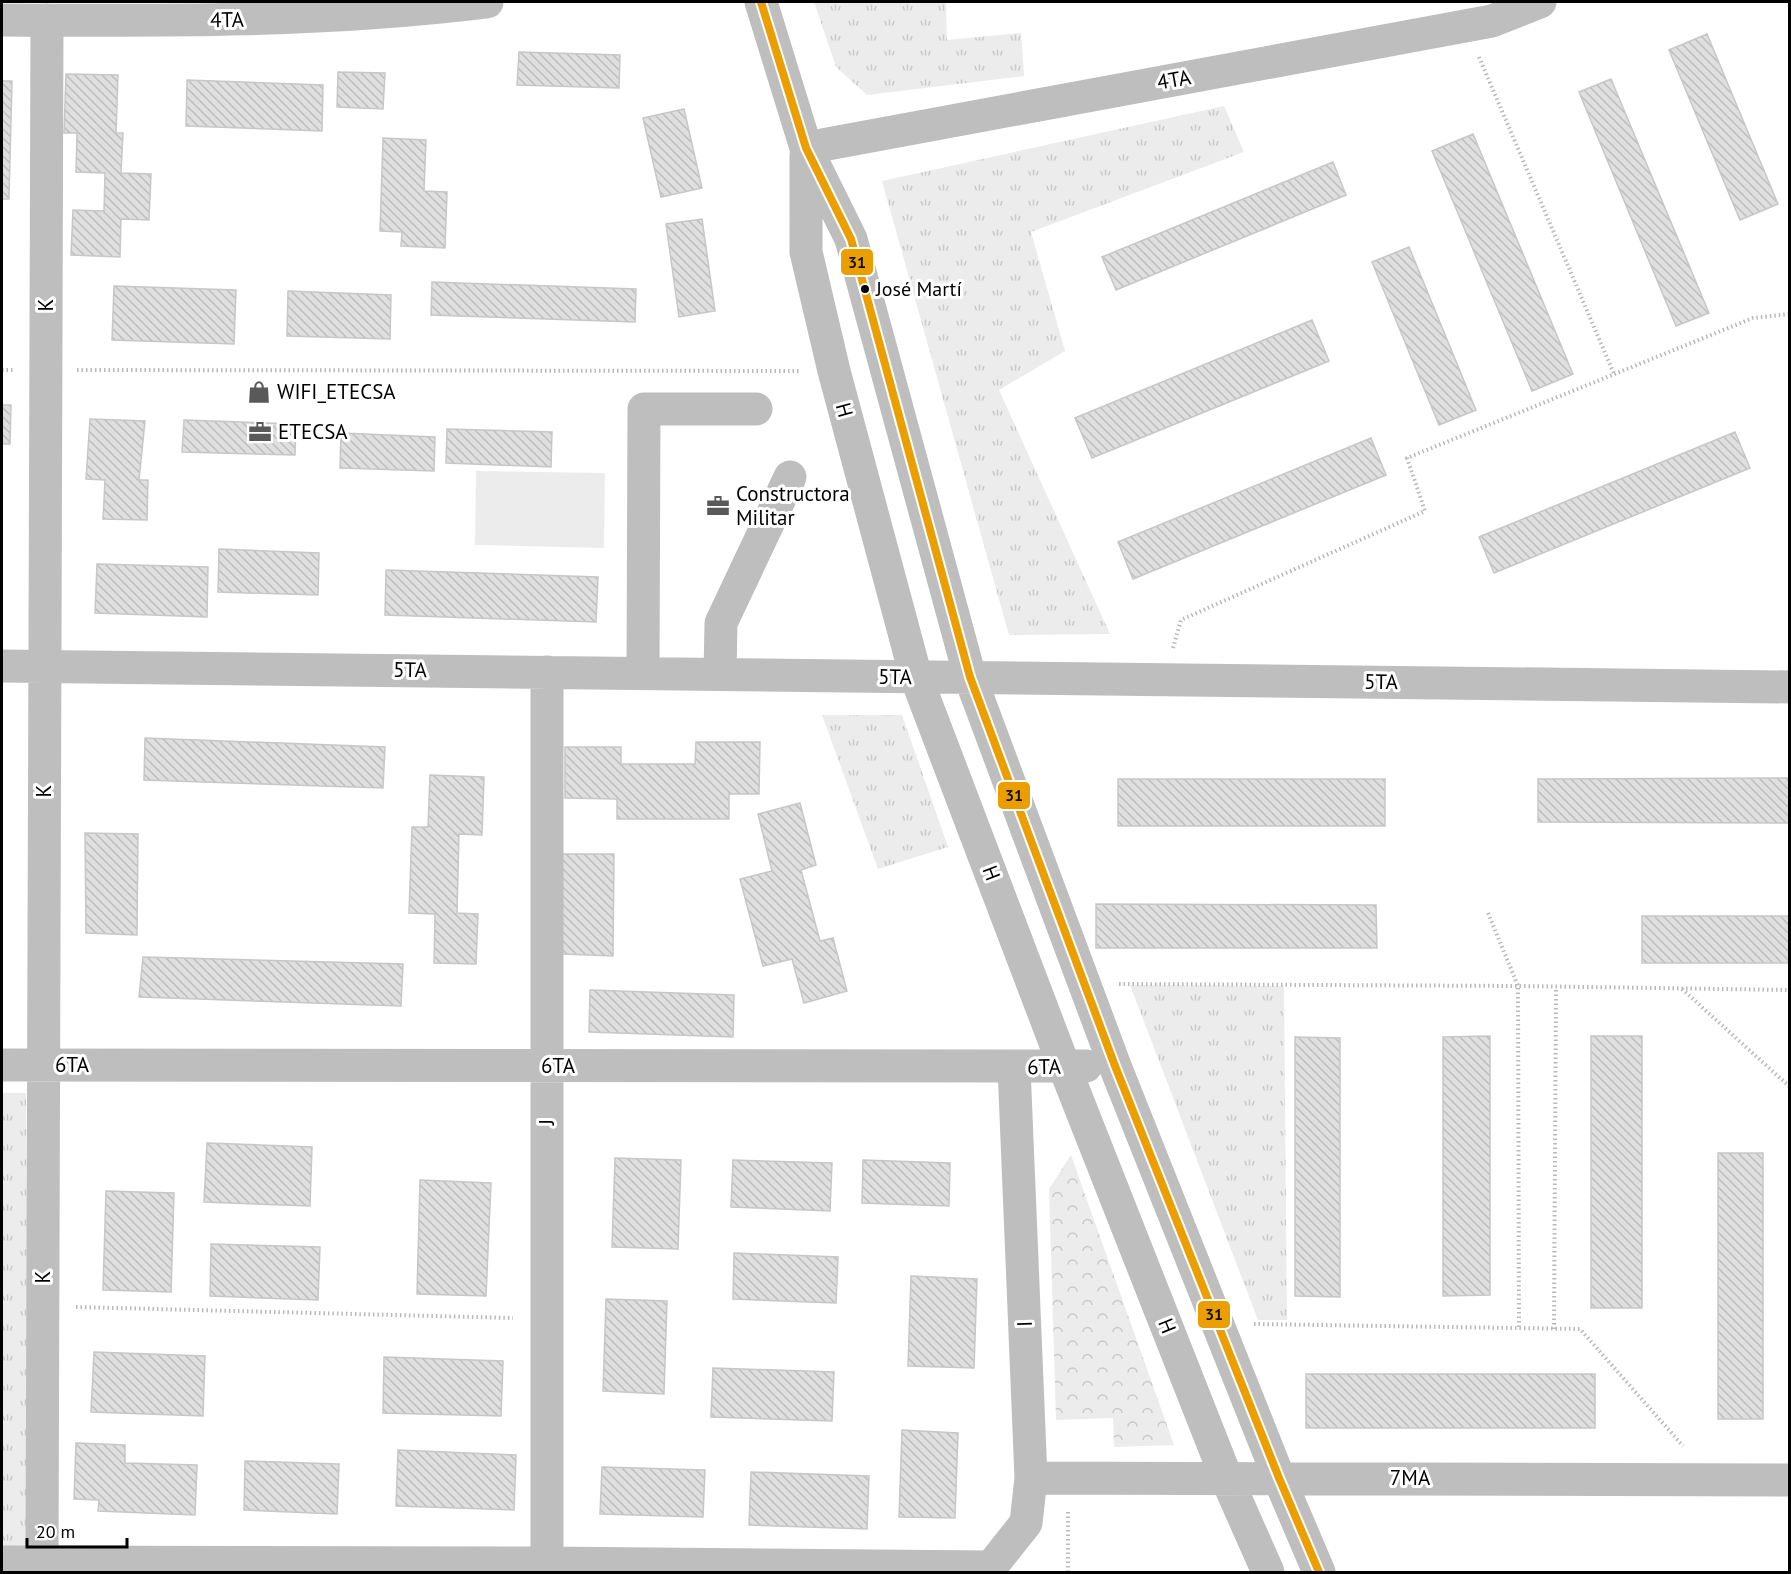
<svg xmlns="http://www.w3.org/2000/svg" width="1791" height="1574" viewBox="0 0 1791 1574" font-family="'PT Sans',sans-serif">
<defs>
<pattern id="grass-tufts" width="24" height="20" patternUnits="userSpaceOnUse" patternTransform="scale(1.5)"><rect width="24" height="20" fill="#ececec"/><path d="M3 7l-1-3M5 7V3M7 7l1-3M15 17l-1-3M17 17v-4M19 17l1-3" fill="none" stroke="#c9c9c9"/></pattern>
<pattern id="forest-crowns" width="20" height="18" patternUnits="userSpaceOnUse" patternTransform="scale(1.5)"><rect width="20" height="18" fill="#ececec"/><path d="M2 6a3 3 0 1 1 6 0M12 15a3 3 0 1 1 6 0" fill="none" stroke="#c9c9c9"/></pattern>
<pattern id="building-back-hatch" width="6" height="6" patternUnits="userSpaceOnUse" patternTransform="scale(1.5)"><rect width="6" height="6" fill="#dfdfdf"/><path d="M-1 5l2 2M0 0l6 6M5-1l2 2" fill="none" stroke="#bebebe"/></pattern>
</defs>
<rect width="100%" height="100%" fill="#fff"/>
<path fill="url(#grass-tufts)" d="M814 2H946L947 40 1021 33 1024 76 867 95 836 67Z
M1224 106 1244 152 1031 232 1065 351 999 390 1110 634 1009 635 882 181Z
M822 715H902L948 847 878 869Z
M1130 985 1284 986 1287 1320H1258Z
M2 1093H26L30 1572H2Z"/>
<path fill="url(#forest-crowns)" d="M1071 1155 1174 1445 1114 1447 1113 1418 1056 1420 1049 1189Z"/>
<path fill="#ececec" d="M476 471 605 473 604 548 475 545Z"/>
<path fill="url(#building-back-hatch)" stroke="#c7c7c7" stroke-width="1.5" d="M1707 34 1778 204 1740 220 1669 50Z
M519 52 620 55 619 88 517 85Z
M338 72 385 73 383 109 337 107Z
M66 74 118 75 116 133H123L121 173 151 174 149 220 121 219 120 257 71 255 73 210 104 211 105 173 76 172 77 133H64Z
M1611 79 1709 313 1676 326 1579 92Z
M187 80 323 85 322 131 186 126Z
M2 81H12L9 199H2Z
M684 109 702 188 661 197 643 118Z
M1473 134 1573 374 1532 391 1432 151Z
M383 138 426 140 424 191 447 192 445 248 401 246 402 232 380 231Z
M1333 162 1346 195 1116 290 1102 257Z
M702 219 715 311 679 317 666 224Z
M1409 247 1476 410 1439 425 1372 262Z
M432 282 636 289 635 322 431 315Z
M114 286 236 290 234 344 112 340Z
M288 291 391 295 390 339 287 336Z
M1312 320 1329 361 1092 458 1075 418Z
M2 405H11L10 444H2Z
M90 419 145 421 139 480H148L147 520 103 519 105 480 86 479Z
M184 420 296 424 295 455 182 452Z
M447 429 552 432 551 467 446 463Z
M1735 432 1750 468 1494 573 1479 537Z
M341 433 435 437 434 471 340 468Z
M1371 438 1386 475 1133 579 1118 542Z
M219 549 319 553 318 595 218 592Z
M97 564 208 567 207 617 95 613Z
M386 570 598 577 596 622 385 615Z
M145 738 385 747 383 788 144 780Z
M696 742H760L759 794H729V819H617V799L565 798V747H621V764H695Z
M430 775 484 777 482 835 459 834 457 913 478 914 476 964 434 963 435 914 409 913 412 827H428Z
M1790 778V823L1538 822V779Z
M1118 779H1385V826H1118Z
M800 803 816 865 801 870 820 941 833 938 847 991 804 1003 792 959 763 966 740 879 772 871 758 814Z
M85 833 138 834 137 935 86 933Z
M561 854H614L613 956 562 954Z
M1096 904 1376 905 1377 948H1096Z
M1642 916H1790V963H1642Z
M143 957 403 964 401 1006 139 997Z
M590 990 734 995 733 1037 589 1032Z
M1490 1036V1295L1443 1296V1037Z
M1591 1036H1642V1308H1591Z
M1295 1037 1340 1038V1297L1295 1296Z
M207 1143 312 1147 310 1206 204 1202Z
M1718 1153H1763V1419H1718Z
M615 1158 681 1160 678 1249 612 1247Z
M733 1160 832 1163 830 1211 731 1207Z
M863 1160 950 1163 949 1206 862 1203Z
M420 1180 491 1183 486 1296 417 1294Z
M106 1191 174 1193 171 1292 103 1290Z
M211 1244 320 1247 318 1300 210 1296Z
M734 1253 838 1257 836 1303 733 1299Z
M911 1276 977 1279 974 1368 908 1366Z
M606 1299 667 1301 664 1394 603 1391Z
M94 1352 205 1356 203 1416 91 1412Z
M384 1357 503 1361 501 1416 383 1413Z
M713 1368 834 1372 832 1421 711 1417Z
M1306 1374H1595V1428H1306Z
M902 1430 958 1433 955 1518 899 1517Z
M76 1443 125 1445V1463L197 1465 195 1515 98 1511 99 1500 74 1499Z
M398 1450 516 1455 514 1510 396 1506Z
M245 1461 339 1464 337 1514 244 1510Z
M602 1467 705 1470 703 1517 600 1514Z
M751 1472 869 1476 867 1529 749 1525Z"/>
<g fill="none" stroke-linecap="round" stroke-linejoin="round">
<path stroke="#b9b9b9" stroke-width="4" stroke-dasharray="1.5 3" stroke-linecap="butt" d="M1479 57 1614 374
M2 370H13
M77 370 799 371
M1173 648 1181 620 1425 511 1407 458 1753 318 1790 314
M1488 913 1518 986 1519 1329
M1119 984 1518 986 1790 990
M1682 989 1790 1087
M76 1307 513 1318
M1254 1324 1580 1329 1683 1446
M1554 1329 1556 988
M1068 1572V1510"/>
<path stroke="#bebebe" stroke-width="33" d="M761 2 806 148 851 239 970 677 1115 1066 1279 1478 1319 1572
M2 20C163 21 326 22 487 2
M806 148 1492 21 1540 2
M806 156V252L834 371 916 677 1064 1066 1226 1477 1268 1572
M2 666 1790 687
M643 673 644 409H756
M720 674 721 623 790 477
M2 1065 1086 1066
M1031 1478 1790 1480
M2 1562 547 1563 991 1567 1026 1523 1031 1478 1014 1067
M42 1562 47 20
M547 1572V672"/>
<g stroke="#fff" stroke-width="12">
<path id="bus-1" d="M761 2 806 148 851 239 970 677 1115 1066 1279 1478 1319 1572"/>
</g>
<use href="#bus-1" stroke="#eb9e00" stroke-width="8"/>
</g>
<defs>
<g id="shop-bare" transform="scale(1.8)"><path d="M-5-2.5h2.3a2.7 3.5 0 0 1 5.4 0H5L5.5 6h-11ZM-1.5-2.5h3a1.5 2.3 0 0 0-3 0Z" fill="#595959" stroke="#fff" stroke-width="2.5" paint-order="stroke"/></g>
<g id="office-bare" transform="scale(1.8)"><path d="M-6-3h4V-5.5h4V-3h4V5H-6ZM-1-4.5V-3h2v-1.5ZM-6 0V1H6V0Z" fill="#595959" stroke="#fff" stroke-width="2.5" paint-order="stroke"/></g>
</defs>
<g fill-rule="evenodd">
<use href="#shop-bare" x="259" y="392"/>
<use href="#office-bare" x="260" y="432"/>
<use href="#office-bare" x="718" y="506"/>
</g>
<circle fill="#000" stroke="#fff" stroke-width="2" cx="865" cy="289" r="5"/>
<g text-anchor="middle" stroke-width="6" stroke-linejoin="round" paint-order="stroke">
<g font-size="20" fill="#000" stroke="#fff" text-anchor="start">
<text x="876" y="296">José Martí</text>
</g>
<g font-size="21" fill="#000" stroke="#fff">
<text transform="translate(227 20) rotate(-1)" y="7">4TA</text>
<text transform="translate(1174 80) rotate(-10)" y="7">4TA</text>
<text transform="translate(46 305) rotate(-90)" y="7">K</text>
<text transform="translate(844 410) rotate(75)" y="7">H</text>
<text transform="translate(410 670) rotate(1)" y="7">5TA</text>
<text transform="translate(895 677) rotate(1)" y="7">5TA</text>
<text transform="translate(1381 682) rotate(1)" y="7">5TA</text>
<text transform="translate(44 791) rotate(-90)" y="7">K</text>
<text transform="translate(991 873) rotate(69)" y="7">H</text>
<text x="72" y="1072">6TA</text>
<text x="558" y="1073">6TA</text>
<text transform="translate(1044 1067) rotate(-1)" y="7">6TA</text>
<text transform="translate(547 1122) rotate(-90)" y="7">J</text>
<text transform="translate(43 1277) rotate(-90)" y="7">K</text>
<text transform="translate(1025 1324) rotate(-92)" y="7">I</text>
<text transform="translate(1167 1326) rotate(68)" y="7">H</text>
<text x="1410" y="1485">7MA</text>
</g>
<g font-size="21" fill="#000" stroke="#fff" text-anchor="start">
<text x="277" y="399">WIFI_ETECSA</text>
<text x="278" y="439">ETECSA</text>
<text x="736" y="501">Constructora<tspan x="736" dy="24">Militar</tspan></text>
</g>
</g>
<g stroke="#fff" stroke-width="2">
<rect x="840" y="248" width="34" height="28" rx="6" fill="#eb9e00"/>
<rect x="997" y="781" width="34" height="29" rx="6" fill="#eb9e00"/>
<rect x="1197" y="1300" width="34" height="29" rx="6" fill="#eb9e00"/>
</g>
<g font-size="16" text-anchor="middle" font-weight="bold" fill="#111">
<text x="857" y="268">31</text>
<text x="1014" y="801">31</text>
<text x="1214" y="1320">31</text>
</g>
<rect width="1791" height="1574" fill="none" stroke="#000000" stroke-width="6"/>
<path d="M27 1538v9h100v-9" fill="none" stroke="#000000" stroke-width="3"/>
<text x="36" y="1538" font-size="18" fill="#000000" stroke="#ffffff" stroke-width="4.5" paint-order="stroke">20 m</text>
</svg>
